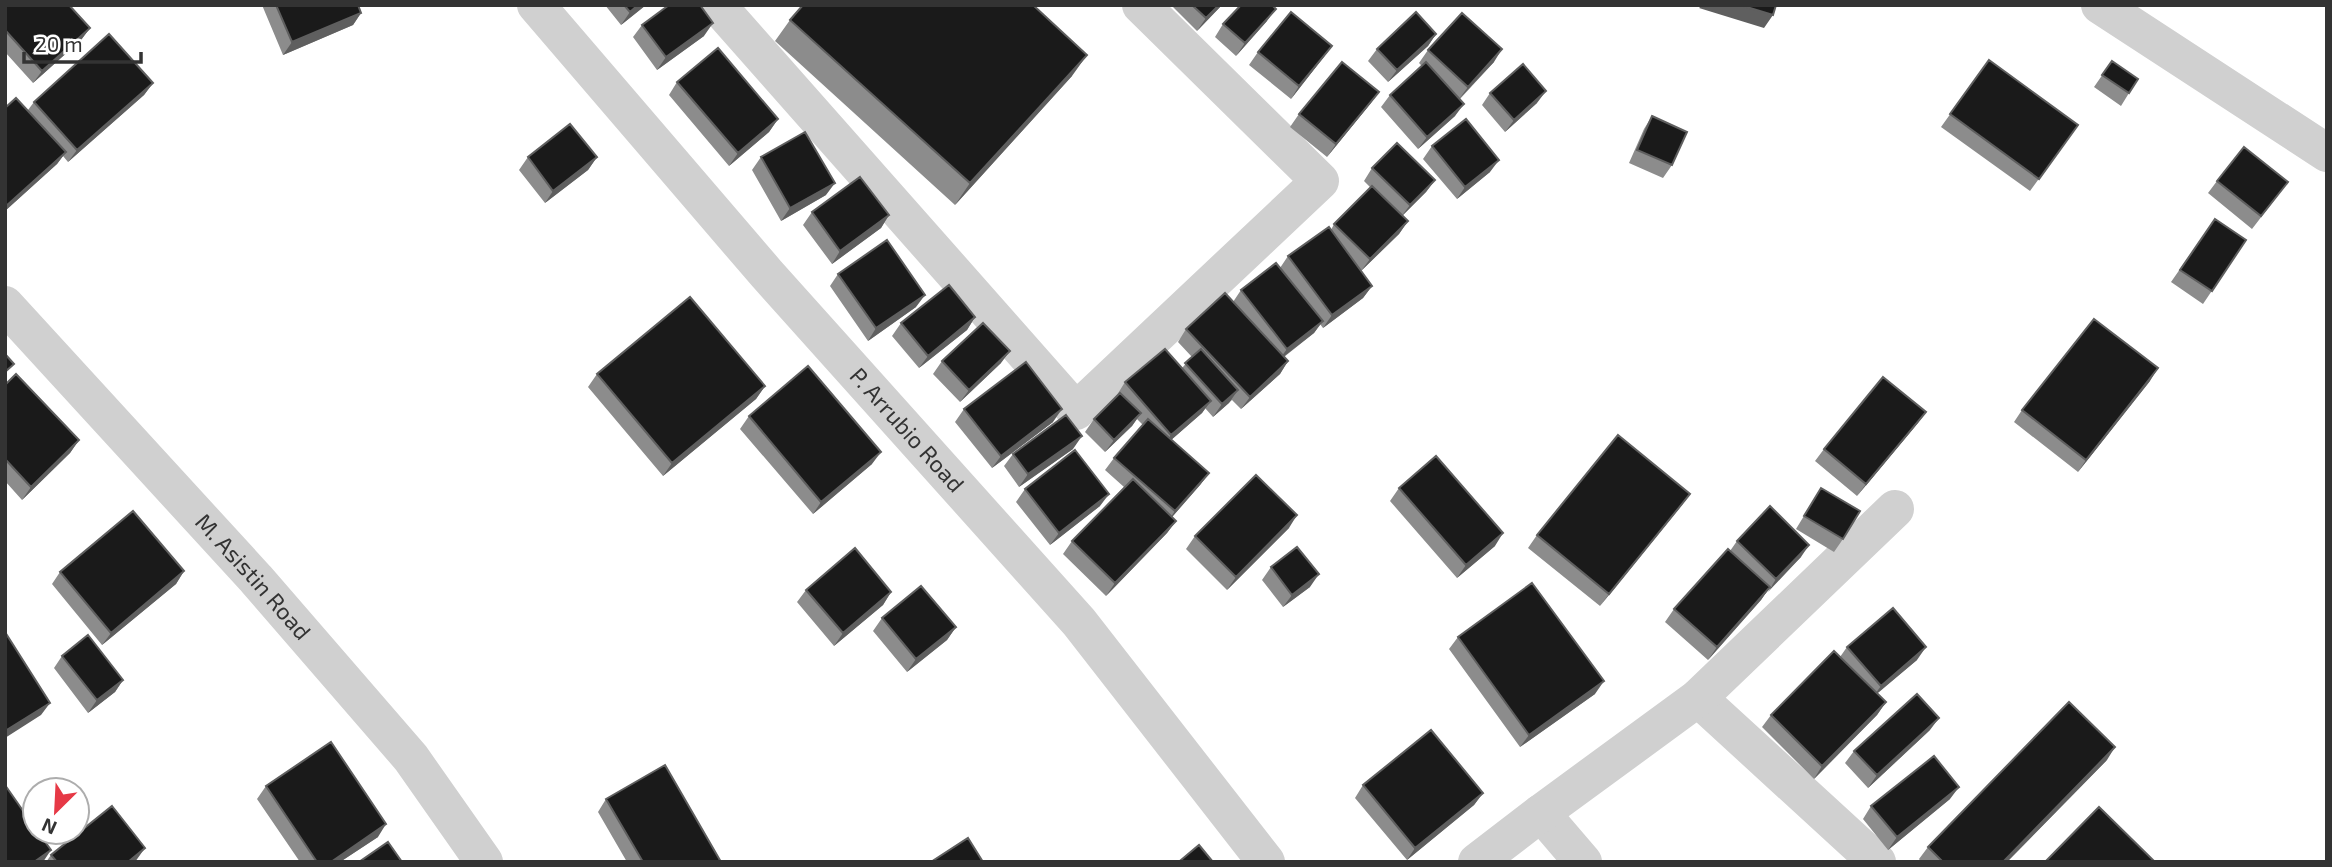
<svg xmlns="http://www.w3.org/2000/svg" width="2332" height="867" viewBox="0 0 2332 867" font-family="'Exo 2',sans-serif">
<rect width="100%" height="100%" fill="#fff"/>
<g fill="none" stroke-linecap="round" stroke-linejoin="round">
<g stroke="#d0d0d0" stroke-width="38">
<path id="s1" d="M536 5 766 273 1079 622 1266 862"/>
<path d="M717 5 1076 411 1320 181 1141 5"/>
<path d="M2100 5 2327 153"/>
<path id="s2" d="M5 305 256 579 411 758 484 862"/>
<path d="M1698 698 1877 862"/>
<path d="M1541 813 1583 862"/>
<path d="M1477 862 1541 813 1698 698 1895 509"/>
</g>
</g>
<path fill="#8c8c8c" d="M5 5 90 28 81 40 33 83 5 52Z
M262 5H358L361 13 353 25 283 55Z
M605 5H646L621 25Z
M1173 5H1222L1197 31 1172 6Z
M790 20 1072 76 955 205 775 41Z
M1267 21 1236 56 1215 37 1223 24Z
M642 25 704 36 657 70 633 37Z
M1436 34 1428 46 1388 82 1368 61 1377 49Z
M1332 46 1291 99 1249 65 1258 52Z
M1428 50 1494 62 1460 99 1455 116 1418 149 1381 107 1390 95 1422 66 1419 63Z
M1989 60 2078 125 2030 191 1941 127Z
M2112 61 2129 93 2121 106 2094 87Z
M677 82 778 119 769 132 729 166 669 95Z
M153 83 144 95 68 162 63 156 57 164 5 211V108L28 110 34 102Z
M1379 92 1370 104 1327 157 1290 127 1299 114Z
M1490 93 1537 103 1505 132 1482 105Z
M1652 116 1672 165 1663 178 1629 163 1644 129Z
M1432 146 1490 172 1457 199 1423 159Z
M528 157H597L588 170 545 203 519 170Z
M761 157 826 195 781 221 752 170Z
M1372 168 1435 180 1426 192 1402 216 1408 221 1399 234 1361 271 1372 286 1363 298 1323 328 1320 324 1314 333 1284 357 1288 361 1280 374 1241 409 1232 400 1213 417 1205 408 1202 413 1171 440 1209 473 1200 485 1172 517 1176 521 1167 533 1106 596 1063 554 1072 541 1124 487 1105 470 1114 458 1143 425 1137 419 1132 426 1105 452 1085 432 1094 419 1117 395 1125 382 1182 368 1192 357 1178 342 1186 329 1233 302 1241 290 1280 268 1288 256 1331 230 1334 224 1371 188 1364 181Z
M2217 181 2279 194 2252 229 2208 193Z
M812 212 889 215 881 228 832 264 803 225Z
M2215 219 2246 240 2203 304 2171 282Z
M838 274 916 307 868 341 830 286Z
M975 317 967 330 919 368 892 336 901 323Z
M942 361 1001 363 960 402 933 374Z
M597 374 765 386 756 399 663 476 588 387Z
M2150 381 2078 472 2014 422 2022 410Z
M5 385 79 440 70 453 22 500 5 481Z
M964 409 1053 422 992 468 955 422Z
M1926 412 1917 424 1857 496 1815 461 1824 449Z
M749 416 872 464 813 514 740 429Z
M1073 449 1019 487 1004 466 1013 454Z
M1399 488 1495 546 1457 578 1390 501Z
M1821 488 1843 539 1834 552 1796 529Z
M1025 489 1100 506 1050 545 1016 502Z
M1690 494 1681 506 1600 606 1528 548 1537 535Z
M1289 528 1227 590 1186 549 1195 536Z
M1737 541 1801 557 1767 591 1761 600 1708 660 1665 622 1674 609 1730 551Z
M1271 567 1310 587 1283 607 1262 580Z
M184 571 176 584 102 645 52 584 60 572Z
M806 590 891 592 883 605 834 646 797 602Z
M882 618 956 627 947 640 907 672 873 631Z
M1458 637 1595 694 1520 747 1449 649Z
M1847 647 1917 660 1877 693 1886 702 1877 715 1814 779 1762 727 1771 715 1840 657Z
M62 656 123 680 115 692 88 713 54 668Z
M1930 730 1868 788 1845 763 1854 751Z
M2107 760 2007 862H1921L1919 859 1928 847Z
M1363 785 1483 793 1474 805 1407 860 1355 798Z
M266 786 378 837 340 862H300L257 799Z
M606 799 721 862H627L598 812Z
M1950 799 1888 850 1863 819 1871 806Z
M51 855 136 860 135 862H46Z"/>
<path fill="#5f5f5f" d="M638 5H646L621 25 630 12Z
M1219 5H1222L1197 31 1206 18Z
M1702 5H1740L1773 15 1764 28 1699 8Z
M1276 9 1267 21 1236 56 1245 43Z
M361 13 353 25 283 55 292 42Z
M713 23 704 36 657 70 666 57Z
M90 28 81 40 33 83 42 71Z
M1436 34 1428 46 1388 82 1397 70Z
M1332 46 1323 58 1291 99 1299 86Z
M1502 49 1494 62 1459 99 1468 87Z
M1087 55 1072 76 955 205 970 183Z
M153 83 144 95 68 162 77 150Z
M1546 91 1537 103 1505 132 1514 120Z
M1379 92 1370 104 1327 157 1336 144Z
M1464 104 1455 116 1418 149 1427 137Z
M778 119 769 132 729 166 738 153Z
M66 152 57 164 5 211V207Z
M597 157 588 170 545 203 553 191Z
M1499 160 1490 172 1457 199 1465 187Z
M1435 180 1426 192 1401 217 1410 205Z
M835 183 826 195 781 221 790 208Z
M889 215 881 228 832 264 840 251Z
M1408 221 1399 234 1361 271 1370 259Z
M1372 286 1363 298 1323 328 1332 315Z
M925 295 916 307 868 341 876 328Z
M975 317 967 330 919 368 928 356Z
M1323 321 1314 333 1278 361 1287 349Z
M1010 351 1001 363 960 402 969 390Z
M1288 361 1280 374 1241 409 1250 397Z
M2158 368 2150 381 2078 472 2086 460Z
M765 386 756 399 663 476 672 463Z
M1238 390 1229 403 1213 417 1222 404Z
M1211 401 1202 413 1162 448 1171 435Z
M1062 409 1053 422 992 468 1001 456Z
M1926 412 1917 424 1857 496 1866 484Z
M1141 413 1132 426 1105 452 1114 440Z
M1082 436 1073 449 1019 487 1028 474Z
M79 440 70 453 22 500 31 487Z
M881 452 872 464 813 514 821 502Z
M1209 473 1200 485 1166 524 1175 511Z
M1109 494 1100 506 1050 545 1059 533Z
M1690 494 1681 506 1600 606 1609 594Z
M1297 515 1289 528 1227 590 1236 577Z
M1176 521 1167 533 1106 596 1115 583Z
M1503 533 1495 546 1457 578 1466 565Z
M1809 545 1801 557 1768 592 1776 579Z
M184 571 176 584 102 645 111 633Z
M1319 574 1310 587 1283 607 1292 595Z
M1770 587 1761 600 1708 660 1717 647Z
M891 592 883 605 834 646 843 633Z
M956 627 947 640 907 672 916 659Z
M1926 647 1917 660 1872 698 1881 686Z
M123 680 115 692 88 713 97 700Z
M1604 681 1595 694 1520 747 1529 735Z
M1886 702 1877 715 1814 779 1822 766Z
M50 703 41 715 5 738V731Z
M1939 718 1930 730 1868 788 1877 775Z
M2115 747 2107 760 2007 862H2003Z
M1959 787 1950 799 1888 850 1897 837Z
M1483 793 1474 805 1407 860 1415 848Z
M386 824 378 837 340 862H331Z
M145 848 135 862H128Z
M51 850 43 862H34Z"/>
<path fill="#1a1a1a" stroke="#5f5f5f" stroke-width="2" d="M5 5H69L90 28 42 71 5 30Z
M276 5H358L361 13 292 42Z
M624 5H638L630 12Z
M669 5H700L713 23 666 57 642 25Z
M803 5H1033L1087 55 970 183 790 20Z
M1192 5H1219L1206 18Z
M1241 5H1272L1276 9 1245 43 1223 24Z
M1740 5H1776L1773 15Z
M1291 12 1332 46 1299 86 1258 52Z
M1416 12 1436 34 1397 70 1377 49Z
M1462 13 1502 49 1468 87 1428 50Z
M109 34 153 83 77 150 34 102Z
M718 48 778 119 738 153 677 82Z
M1989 60 2078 125 2039 179 1950 114Z
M2112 61 2138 79 2129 93 2102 75Z
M1342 62 1379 92 1336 144 1299 114Z
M1426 62 1464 104 1427 137 1390 95Z
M1523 64 1546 91 1514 120 1490 93Z
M16 98 66 152 5 207V108Z
M1652 116 1687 132 1672 165 1637 150Z
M1466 119 1499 160 1465 187 1432 146Z
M570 124 597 157 553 191 528 157Z
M805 132 835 183 790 208 761 157Z
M1397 143 1435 180 1410 205 1372 168Z
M2244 147 2288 182 2261 216 2217 181Z
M860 177 889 215 840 251 812 212Z
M1372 186 1408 221 1370 259 1334 224Z
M2215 219 2246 240 2212 291 2180 270Z
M1329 227 1372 286 1332 315 1288 256Z
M887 240 925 295 876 328 838 274Z
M1276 263 1323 321 1287 349 1241 290Z
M949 285 975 317 928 356 901 323Z
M1225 293 1288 361 1250 397 1186 329Z
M690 297 765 386 672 463 597 374Z
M2094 319 2158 368 2086 460 2022 410Z
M983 323 1010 351 969 390 942 361Z
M1165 349 1211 401 1171 435 1125 382Z
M1201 349 1238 390 1222 404 1185 363Z
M5 354 14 364 5 372Z
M1026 362 1062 409 1001 456 964 409Z
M808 366 881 452 821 502 749 416Z
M16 374 79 440 31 487 5 459V385Z
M1883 377 1926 412 1866 484 1824 449Z
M1120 393 1141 413 1114 440 1094 419Z
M1066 415 1082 436 1028 474 1013 454Z
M1148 419 1209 473 1175 511 1114 458Z
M1618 435 1690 494 1609 594 1537 535Z
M1075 450 1109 494 1059 533 1025 489Z
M1436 456 1503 533 1466 565 1399 488Z
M1256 475 1297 515 1236 577 1195 536Z
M1133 479 1176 521 1115 583 1072 541Z
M1821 488 1860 511 1843 539 1804 516Z
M1770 506 1809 545 1776 579 1737 541Z
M133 511 184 571 111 633 60 572Z
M1297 547 1319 574 1292 595 1271 567Z
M855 548 891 592 843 633 806 590Z
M1728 549 1770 587 1717 647 1674 609Z
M1532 583 1604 681 1529 735 1458 637Z
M921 586 956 627 916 659 882 618Z
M1893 608 1926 647 1881 686 1847 647Z
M5 632 50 703 5 731Z
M88 635 123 680 97 700 62 656Z
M1834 651 1886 702 1822 766 1771 715Z
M1917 694 1939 718 1877 775 1854 751Z
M2069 702 2115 747 2003 862H1943L1928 847Z
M1431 730 1483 793 1415 848 1363 785Z
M331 742 386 824 331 862H317L266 786Z
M1934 756 1959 787 1897 837 1871 806Z
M665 765 721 862H643L606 799Z
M5 785 35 828V832H38L51 850 34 862H5Z
M112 806 145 848 128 862H57L51 855Z
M2099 807 2155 862H2045Z
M968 838 983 862H931Z
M388 842 402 862H359Z
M1199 845 1213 862H1183L1181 860Z"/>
<g text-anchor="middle" stroke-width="7" stroke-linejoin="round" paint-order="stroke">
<g font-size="23" fill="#333" stroke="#fff">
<text dy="8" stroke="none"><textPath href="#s1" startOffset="564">P. Arrubio Road</textPath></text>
<text dy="8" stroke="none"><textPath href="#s2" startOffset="368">M. Asistin Road</textPath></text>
</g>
</g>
<rect width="2332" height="867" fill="none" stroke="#333333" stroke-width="14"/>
<g transform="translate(56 811) rotate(204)"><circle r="33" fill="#ffffff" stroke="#adadad" stroke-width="2"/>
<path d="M0-5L12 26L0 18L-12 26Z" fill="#e63946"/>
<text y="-10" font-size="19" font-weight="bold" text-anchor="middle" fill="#333333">N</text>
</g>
<path d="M24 52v10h117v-10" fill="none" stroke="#333333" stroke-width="3.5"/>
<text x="35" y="52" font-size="21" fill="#333333" stroke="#ffffff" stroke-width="5" paint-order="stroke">20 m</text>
</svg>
